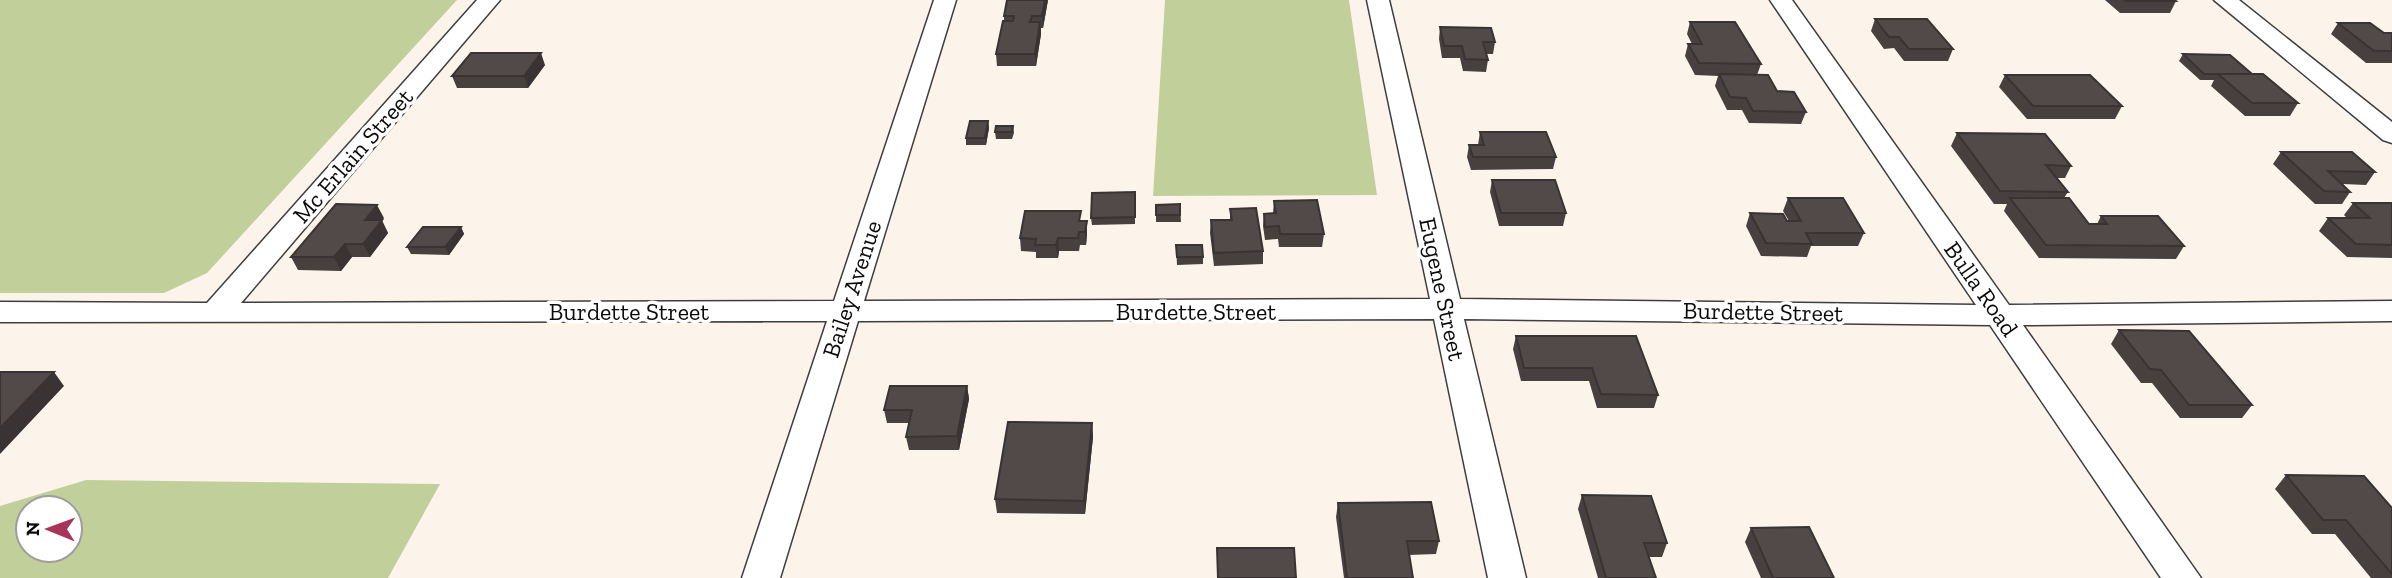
<svg xmlns="http://www.w3.org/2000/svg" width="2392" height="578" viewBox="0 0 2392 578" font-family="'Zilla Slab',serif">
<rect width="100%" height="100%" fill="#fcf4eb"/>
<path fill="#c1d09b" fill-rule="evenodd" d="M0 0H457L207 273 164 293H0Z
M1165 0H1349L1377 195 1153 196Z
M86 480 440 484 388 578H0V506ZM28 508H70V550H28Z"/>
<g fill="none" stroke-linecap="round" stroke-linejoin="round">
<g stroke="#3e3e3e" stroke-width="3">
<path id="minor" d="M477 0H500L241 303 834 301 934 0H956L864 301 1430 299 1367 0H1389L1460 299 1976 305 1770 0H1792L2009 305 2392 301V321L2023 325 2201 578H2161L1990 325 1464 319 1526 578H1488L1434 319 858 321 780 578H742L827 321 0 322V302L207 303Z
M2214 0H2239L2392 122V143L2383 140Z"/>
</g>
<use href="#minor" fill="#fff" fill-rule="evenodd"/>
</g>
<path fill="#47403f" d="M1048 0 1043 28H1041V34L1036 66H997L996 54 1004 21V16Z
M2105 0H2175L2176 1 2170 13H2120Z
M1875 19 1953 49 1948 61H1904L1894 48 1884 49 1871 31Z
M1690 22 1761 64 1757 75 1777 91 1806 112 1801 124 1749 123 1742 110H1727L1715 86 1718 76 1695 75 1685 56 1688 44H1692L1687 34Z
M2338 23 2384 33H2392V63H2366L2331 34Z
M1440 27 1495 42 1493 54H1486L1488 60 1486 72 1463 71 1460 58H1442L1439 39Z
M2183 54 2252 74 2298 103 2290 116H2245L2211 86 2214 80H2200L2179 61Z
M545 65 528 88H457L452 76Z
M2005 75 2122 106 2115 119H2027L1999 87Z
M988 121 989 128 986 145H966V138Z
M1013 126 1014 133 1012 139H996L995 132Z
M1480 132 1556 157 1553 169 1471 170 1467 157 1469 145H1478Z
M1957 133 2071 166 2065 178H2057L2068 192 2064 198 2089 224H2097L2101 216 2184 246 2176 259 2039 258 2004 211 2007 204H1994L1951 146Z
M2281 152 2375 172 2366 185 2343 184 2350 192 2342 204H2315L2273 164Z
M1492 180 1566 213 1563 226H1499L1490 192Z
M1135 192V224L1092 225 1091 218Z
M1788 198 1864 233 1858 246H1811L1807 257 1761 256 1746 226 1750 213 1789 221 1783 211Z
M1274 201 1324 234 1322 247H1279L1278 239 1265 240 1263 226 1264 214 1273 213Z
M2353 203H2392V258L2347 257 2319 231 2328 218H2347L2344 215Z
M1180 204 1181 222H1156V205Z
M1230 209 1263 251V264L1214 266 1210 233 1211 220H1230Z
M384 218 381 220 388 233 370 257H352L341 271 298 270 291 257Z
M1082 221H1087V234L1086 245H1080L1079 251H1059L1058 258H1036V252L1021 251 1020 238Z
M461 227 464 234 449 255 411 254 407 247Z
M1176 245 1203 257V264L1177 265Z
M2119 330 2252 405 2242 418H2180L2152 383H2141L2111 344Z
M1516 336 1658 395 1654 408H1597L1589 381H1521L1513 349Z
M967 386 969 399 959 450H909L906 437 909 423H887L884 410Z
M1092 423 1093 437 1085 514 997 513 995 499Z
M2286 475 2392 508V578H2371L2335 534H2312L2275 489Z
M1582 495 1667 543 1662 557H1649L1656 578H1598L1578 509Z
M1338 503 1439 541 1436 554 1409 555 1413 578H1344L1336 517Z
M1751 528 1834 578H1761L1745 542Z"/>
<path fill="#393433" d="M1045 0H1048L1043 28 1042 16Z
M1040 22 1041 34 1036 66 1035 54Z
M541 53 545 65 528 88 524 76Z
M988 121 989 128 986 145 985 138Z
M377 205 384 218 372 233 365 220Z
M382 220 388 233 370 257 363 244Z
M1087 221V234L1086 245 1085 232Z
M461 227 464 234 449 255 445 247Z
M1058 238 1059 251 1058 258 1056 245Z
M345 244 352 257 341 271 334 257Z
M54 372 64 386 0 454V428Z
M967 386 969 399 959 450 957 436Z
M1092 423 1093 437 1085 514 1084 501Z"/>
<path fill="#524a49" stroke="#393433" stroke-width="2" d="M1007 0H1045L1042 16H1032L1030 22H1040L1035 54H996L1003 21H1013L1014 16H1004Z
M2124 0H2175L2176 1H2125Z
M1875 19H1927L1953 49H1909L1899 37H1889Z
M1690 22H1735L1761 64 1699 63 1688 44H1702Z
M2338 23H2370L2384 33H2392V51H2374Z
M1440 27 1491 28 1495 42H1483L1488 60 1465 59 1462 46H1444Z
M471 53H541L524 76H452Z
M2183 54 2230 55 2252 74H2204Z
M1719 74 1768 75 1777 91 1794 92 1806 112 1753 111 1746 98 1730 97Z
M2218 74H2263L2298 103H2252Z
M2005 75H2090L2122 106H2033Z
M970 121H988L985 138H966Z
M996 126H1013L1012 132H995Z
M1480 132H1546L1556 157H1473L1469 145H1484Z
M1957 133 2045 134 2071 166 2046 165 2068 192 2000 191Z
M2281 152H2352L2375 172 2328 171 2350 192 2324 191Z
M1492 180H1555L1566 213H1501Z
M1135 192V217L1091 218 1092 193Z
M1788 198H1843L1864 233H1806L1812 244 1766 243 1750 213 1783 214 1787 221H1801Z
M2010 198H2069L2089 224H2107L2101 216H2158L2184 246 2046 245Z
M1317 200 1324 234H1280L1279 226 1265 227 1264 214 1276 213 1274 201Z
M2353 203H2392V245L2356 244 2328 218H2370Z
M336 204 377 205 365 220H382L363 244H345L334 257H291Z
M1180 204V215H1156V205Z
M1256 208 1263 251 1214 253 1211 220H1232L1230 209Z
M1025 211H1081L1079 221H1087L1085 232H1079L1078 238H1058L1056 245H1035L1036 239 1020 238Z
M423 227H461L445 247H407Z
M1176 245H1202L1203 257H1177Z
M2119 330 2189 331 2252 405H2189L2161 370 2150 369Z
M1516 336H1636L1658 395 1601 394 1592 368H1524Z
M0 372H54L0 428Z
M890 386H967L957 436 906 437 912 410H884Z
M1008 422 1092 423 1084 501 995 499Z
M2286 475 2364 476 2392 508V574L2346 520H2323Z
M1582 495 1651 496 1667 543H1644L1656 578H1606Z
M1431 502 1439 541H1407L1413 578H1347L1338 503Z
M1809 527 1834 578H1773L1751 528Z
M1217 548H1294L1296 578H1218Z"/>
<g text-anchor="middle" stroke-width="7" stroke-linejoin="round" paint-order="stroke">
<g font-size="24" fill="#0b0b0b" stroke="#fff">
<text transform="translate(353 156) rotate(-49)" y="8">Mc Erlain Street</text>
<text transform="translate(852 289) rotate(-72)" y="8">Bailey Avenue</text>
<text transform="translate(1442 289) rotate(78)" y="8">Eugene Street</text>
<text transform="translate(1981 289) rotate(55)" y="8">Bulla Road</text>
<text x="629" y="320">Burdette Street</text>
<text x="1196" y="320">Burdette Street</text>
<text transform="translate(1763 312) rotate(1)" y="8">Burdette Street</text>
</g>
</g>
<g transform="translate(49 529) rotate(271)"><circle r="33" fill="#ffffff" stroke="#9d9d9d" stroke-width="2"/>
<path d="M0-5L12 26L0 18L-12 26Z" fill="#a83559"/>
<text y="-10" font-size="19" font-weight="bold" text-anchor="middle" fill="#0b0b0b">N</text>
</g>
</svg>
